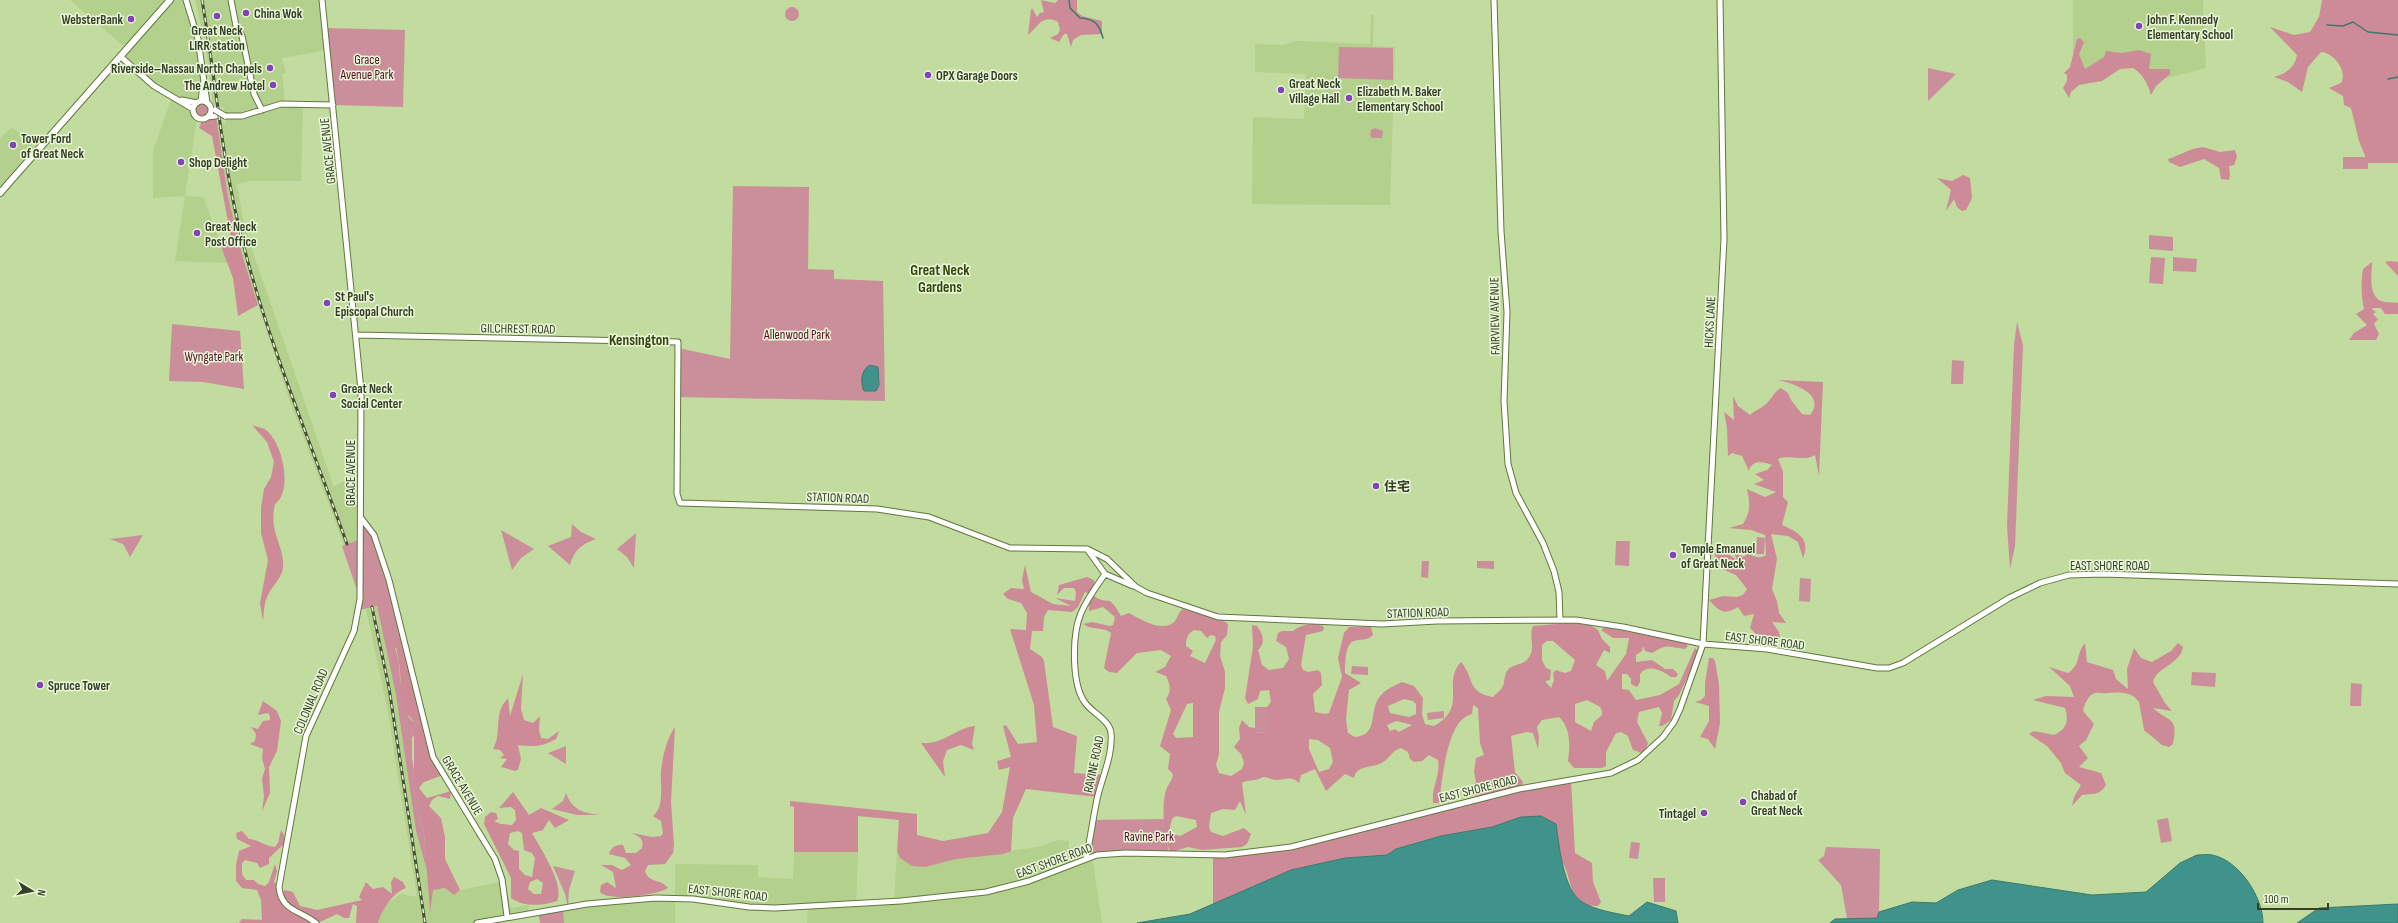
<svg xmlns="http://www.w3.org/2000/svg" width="2398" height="923" viewBox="0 0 2398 923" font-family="'Sofia Sans Condensed','Noto Sans SC',sans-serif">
<rect width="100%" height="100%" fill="#c2db9e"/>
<path fill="#b4d08d" d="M70 0H186L190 12 203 75 201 101 180 100 193 109 197 118 185 196 203 197 228 263 175 261 185 196 153 198V151L172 97 165 93 121 57 127 49Z
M195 0H322L328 50 282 58 286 73 282 74 285 104H303L301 181H250L237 184 244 224 256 261 334 487 347 479 352 471H361V539L344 545 288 396 243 258 228 197 216 122 226 124 224 108 213 104 203 28 201 26Z
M2073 0H2203L2206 68 2152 82 2143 62 2073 73Z
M1371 15H1374L1373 46 1395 47 1390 205 1252 204 1253 117 1304 119 1306 74 1255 72V44L1282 45 1297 41 1370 44Z
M12 127 38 150 0 193V138Z
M377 606 396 695 416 831 427 871 430 911 433 890 445 888 454 894 460 890 505 881 511 908 528 905 529 913 477 923H378L383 906 401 894 417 897 388 712 366 609Z
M1058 840 1069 841V865L1092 856 1102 923H807L808 907 776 908 675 898V923H564L563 908 675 898V864L758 865V877L793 879 794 852H858L856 903 894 901 897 851 971 856 1038 847Z"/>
<path fill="#ca8f9a" d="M785 14a7 7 0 1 1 14 0a7 7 0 1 1-14 0Z
M326 28 405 30 403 107 333 105Z
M1339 47 1393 48V80L1338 78Z
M1928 68 1956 74 1928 101Z
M194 110a8 8 0 1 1 16 0a8 8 0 1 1-16 0Z
M1375 128 1383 131 1382 138H1372L1370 135 1371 130Z
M2343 157H2368V169H2343Z
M733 186 809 187 808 269 834 270V279L883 281 885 401 678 397V348L730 359Z
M2149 235 2173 237V251L2149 249Z
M2151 257 2165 258 2163 284 2149 283Z
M2173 257 2197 259 2196 272 2173 271Z
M2017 322 2023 345 2015 546 2010 569 2007 526 2014 345Z
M172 324 240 331 244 389 203 382 169 381Z
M1952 360 1964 361 1963 384H1951Z
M361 518 374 535 405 644 395 648 399 662 400 680 409 718 413 721 422 722 412 738V758L424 834 427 871 416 831 396 695 377 606 359 610 360 599 342 546 361 539Z
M572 524 581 532 596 539C581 545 575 549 570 565L548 546 571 537Z
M501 530 534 549 521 558 512 570Z
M636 533 634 568 627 557 617 549Z
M143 535 130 557 123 544 110 539Z
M1757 537 1765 538 1764 554H1756Z
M1616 541H1630L1629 566 1615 565Z
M1422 561H1429L1428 578 1421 577Z
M1477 561H1494V569L1477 568Z
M1800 578 1811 579 1810 602 1799 601Z
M1352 666 1368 667V675L1351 674Z
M2192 672 2216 673 2215 687 2191 685Z
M2351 683 2362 684 2361 706H2350Z
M1255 707H1267V732L1255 733Z
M1444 711V718L1428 720 1427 713Z
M566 746V764L548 753Z
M566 793C572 810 583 813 600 815H577L552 809 563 801Z
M2168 818 2172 841 2161 843 2157 820Z
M1164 819 1169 854 1125 853 1086 858 1092 820Z
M1631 842 1640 843 1638 859 1629 858Z
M1826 847 1880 849 1879 912 1877 918H1847L1841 885 1818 860 1824 856Z
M553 866 575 871 569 890 568 907 565 894Z
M1653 878H1665V902H1654Z
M563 908 564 923H540L538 912Z"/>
<path fill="#cd8b98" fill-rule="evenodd" d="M1041 0 1055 3 1058 0H1077V12L1082 16 1102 21V34L1081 35 1073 40 1071 47 1067 34H1064L1059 42 1050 38 1058 34 1060 30 1058 22C1042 14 1039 26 1028 35L1031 10 1032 8 1037 17 1040 13 1044 12Z
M2322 0H2398V163H2368L2359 141 2351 108 2344 105 2343 96 2329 88 2341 83C2348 71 2334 53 2321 52L2308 67 2302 92 2288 82 2274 77C2285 74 2295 68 2297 55L2270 27 2294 35 2310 32 2319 17Z
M2080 38 2084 42 2079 54 2085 69 2104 57 2106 51 2122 53 2139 50 2151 54 2149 69H2170V74L2156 86 2151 95C2148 84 2143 74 2133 68L2120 69 2102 81 2079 85 2071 92 2069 98 2063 88 2067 81V75L2064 73 2070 67 2077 39Z
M216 116 228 197 243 258 258 305 238 316 233 278 219 241 231 238 212 136 199 128 203 118Z
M2203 147 2220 152 2235 150 2237 157 2234 165 2229 166 2230 175 2229 180 2221 179 2219 168 2204 159 2180 167 2169 162 2168 159C2181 155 2190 148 2203 147Z
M1963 175 1970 178 1972 198 1966 210 1962 211 1957 207 1954 199 1946 211 1951 190 1937 178 1952 181Z
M2390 261 2398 262V298V276L2385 262Z
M2372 262C2372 273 2368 292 2379 300 2383 303 2393 302 2398 303V314H2385L2381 308H2373L2372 309 2376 312 2373 314 2378 319 2374 324 2379 334 2376 340H2349L2354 333 2367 325 2356 314 2364 309C2361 296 2361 281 2363 269Z
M1778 380 1823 382 1819 476 1815 455C1804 462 1789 454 1778 459L1783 471V497L1788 502 1782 525C1798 532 1811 539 1803 558L1798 542 1788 536 1771 534 1777 559 1772 589 1777 601 1779 613 1786 623 1772 622 1779 632 1780 638C1775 644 1764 642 1757 640L1765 636 1756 634 1750 628 1754 614 1744 616 1738 607C1724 616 1719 611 1709 600L1723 596 1737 597 1743 595 1747 589 1736 575 1717 567 1714 548H1719L1737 560 1734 553 1744 557 1747 553C1754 557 1760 559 1766 555L1765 535 1751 530 1729 528 1743 524C1751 511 1750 504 1747 489L1765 497 1776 492 1754 484 1764 480 1755 474 1767 470 1772 465C1763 461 1751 460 1749 471L1742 456 1732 453 1728 456 1727 428 1724 412 1734 420 1733 396 1738 406 1750 415C1755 410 1763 408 1768 402 1773 397 1774 392 1781 388L1788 393 1791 400 1802 414 1810 415C1827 394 1792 383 1778 380Z
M252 425C256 427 263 428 266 430 283 443 293 491 275 504 268 533 285 545 283 568 282 578 271 587 267 597 264 604 264 613 263 621L260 603 268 560 261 533V508L264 489 271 477 274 462 267 442Z
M1025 565 1031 592 1053 604 1071 606 1055 598 1075 601 1076 592 1074 588H1064L1057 595 1059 585 1087 577 1094 580V596C1110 607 1107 591 1121 616L1129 613C1140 619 1162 633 1174 622 1178 618 1178 612 1183 609L1224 621 1228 624 1227 635 1221 642 1220 656 1225 672V688L1219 712V754L1216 765 1219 773 1231 776 1242 769 1244 763 1241 754 1234 747 1240 739 1239 728 1242 720 1249 727 1255 728 1256 733 1267 732V707L1271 702 1269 690 1260 691 1258 699 1248 704 1245 698 1253 647 1252 625 1257 626C1263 634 1266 642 1258 650L1262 665 1269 670 1283 668 1289 659 1286 647 1276 641 1278 633 1282 631H1293C1300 625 1315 621 1324 627L1323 631 1306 635 1301 665 1303 670 1308 672 1318 670 1321 673 1322 685 1313 694 1315 712 1325 714 1329 713 1342 677 1338 658 1344 633 1349 627H1371L1373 635C1366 642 1359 638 1352 642 1345 646 1345 666 1345 673L1361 683 1349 690 1346 719 1348 733 1355 737C1377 735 1370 716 1377 701 1383 690 1392 687 1402 682L1414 686 1423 698 1422 714 1425 724 1434 726C1469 706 1441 684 1461 662 1475 678 1466 692 1493 697 1496 694 1501 690 1503 686 1505 682 1504 675 1507 671 1512 662 1527 667 1531 653 1534 644 1529 636 1533 626L1569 623 1590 625 1598 630 1602 639 1610 647V653L1604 650 1596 665 1605 671 1607 681 1626 654 1629 638H1613L1601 630 1605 627 1685 643 1688 646 1685 649C1667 647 1668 643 1652 653L1645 651 1643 646 1642 651 1636 655V662L1652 660 1665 669H1673L1678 674 1676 677H1671C1663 671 1648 663 1640 674V682L1637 687 1631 684V679L1627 674H1622V689L1629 690 1636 700 1660 695 1679 684 1695 648 1697 650V657L1679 695 1674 701 1671 720 1662 726H1659L1662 713 1659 707 1639 712 1637 722 1648 743 1645 751 1642 753 1633 750 1628 736 1621 732 1616 733 1606 752V766L1602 768H1574L1568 761C1570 746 1571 728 1559 717L1542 720 1537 727 1539 737 1538 749 1533 733 1526 732 1511 736 1515 772 1523 782 1522 786 1489 794 1467 797 1464 792 1476 782 1474 771 1476 758 1484 755 1480 743 1478 708 1473 705 1472 714C1469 715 1466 716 1464 718 1446 731 1442 782 1439 803H1433C1431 788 1441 775 1438 760L1429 755 1422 761 1414 762 1410 759 1408 752 1401 748C1391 750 1389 761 1379 764 1370 768 1357 765 1354 778L1345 774 1326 791 1315 769 1301 775 1299 783C1292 775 1285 780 1276 780 1272 780 1268 777 1263 777 1255 782 1248 779 1242 783L1246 815 1240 801 1235 810 1223 809 1211 813 1209 827 1211 832 1223 836 1244 828 1251 834 1247 844 1242 847 1202 850 1188 847 1171 852C1163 842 1161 800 1167 788 1169 783 1172 781 1173 774L1168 769 1170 754 1160 746 1171 710 1166 699C1172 690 1170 685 1166 676L1155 672 1165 667 1171 656 1161 650 1137 653 1117 673 1109 672 1104 668 1111 633C1103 626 1092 631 1083 624L1092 622 1110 626 1113 625 1115 617 1103 607 1089 611V594L1085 592 1078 607 1072 612 1048 610 1044 617 1043 631H1032L1030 649 1042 657 1044 661 1053 727 1077 736 1074 773 1103 775 1097 797 1026 789 1013 818 1011 851 1003 854 956 859 925 867 912 866 900 858 897 851 899 820 858 816V852H794V807L790 806V801L917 814V835L943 841 988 833 1002 812 1010 767 999 770 997 761 1011 757 1003 726 1006 725 1018 744 1037 742 1034 705 1010 629 1026 630 1027 613 1021 603 1008 599 1003 594 1011 588 1024 589 1022 580ZM1194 630 1201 631 1207 638 1211 635 1215 636 1216 640 1205 663 1190 656 1193 651 1186 646C1186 639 1187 634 1194 630ZM1547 641H1553L1575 660 1571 671 1565 673 1556 670 1553 673 1554 680 1551 688 1545 681 1550 680 1551 670 1546 668 1542 660V645ZM1404 699 1413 701 1416 704V714L1409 717 1390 713 1388 706ZM1587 700 1600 707 1602 711V715L1594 722 1591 731 1575 722V704ZM1193 703V737L1176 738 1173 734 1187 704ZM1397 721 1412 725 1399 732 1395 729 1390 731 1387 725ZM1309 739 1318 740 1330 748 1333 762 1329 769 1319 772 1309 749ZM1176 816 1196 820 1197 827 1180 836 1172 834 1169 831 1172 819Z
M397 636 402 638 428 739 443 775 424 782 419 788 427 798 451 791 450 799 438 796 432 800 429 806 441 818 445 837V859L460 890 454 895 445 888 433 890 430 913 424 834 414 775V730L421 722 414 721C398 709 402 680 399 663 398 652 394 647 397 636Z
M2085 643 2087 662 2113 670 2116 679 2128 689 2127 669 2134 648 2141 658 2152 662 2171 651 2178 643 2183 647C2180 665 2157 666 2153 682L2165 703 2172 711 2153 708C2171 724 2178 716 2173 744L2169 747 2162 745 2144 730 2139 702C2132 691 2118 692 2107 693 2103 694 2099 692 2095 693 2088 695 2084 705 2083 711L2094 724 2086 740 2079 746 2088 758 2079 767 2101 773 2106 785C2099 796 2094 793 2082 795L2072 806 2074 797 2081 785 2065 773 2061 763 2047 746 2029 734 2034 731 2054 735C2067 729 2069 721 2065 708L2033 700 2046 696 2074 697 2070 686 2049 667 2068 673C2081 665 2076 653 2085 643Z
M1709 658H1713L1715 661 1719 684 1720 723 1715 749 1708 739 1700 737 1709 721V706L1695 702 1701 700 1705 696V683Z
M523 674 521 709 524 720 533 723 540 716 539 730 541 738 548 739 559 731 556 739C542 747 533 747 518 745L521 759 518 770 515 771 501 767 507 759 500 758 504 755 500 750 493 749C503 731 492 715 508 698L510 716Z
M263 701 277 711 281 721 277 751 269 767 270 793 262 811 264 796 262 779 265 769 262 758 263 749 250 744 255 741 256 734 251 727 258 729 263 721 270 720V716L268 713 258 715Z
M975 726 972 744 974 750 961 745 947 750 943 761 945 777 921 743C944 745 955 728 975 726Z
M675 727 671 802 674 845 673 853 665 864 648 865 645 871C648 883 662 879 668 888 657 895 609 902 600 892L601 885 607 882 616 888 613 872 601 865H612L622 870 631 865 625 858 609 854C611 848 616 844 623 845L626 853H636L642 848C644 839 640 837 632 833L652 837 661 836 663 833 661 821 653 816C665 806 660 786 661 772 662 758 667 738 675 727Z
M1571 780 1575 853 1592 863 1593 882 1601 902 1598 906C1567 907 1573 877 1561 860 1550 844 1534 831 1521 817L1492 827 1441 836 1396 849 1387 855 1345 858 1291 870 1213 904V855L1266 851 1467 802Z
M513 792 529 815 541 808 569 820 555 828 549 820 543 830 532 833C540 848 565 884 557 901 543 906 523 907 511 898V878L484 824 485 817 491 812 496 813 498 819 494 821 501 824 512 825 516 820 515 810 511 807 499 808ZM518 831 522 833 524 850 532 853 535 858 532 877 525 875 519 869V851L514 850 508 844 510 833ZM537 879 543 883 541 894H534L528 889 530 882Z
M281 830 284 835V844L269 858V864L260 868 257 863 245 860 242 863V874L246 880H254L258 884 265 886 269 882 275 864 277 871 274 882 278 886 281 900 316 923H239L242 919 262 920 261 900 257 890 242 888 236 881V865L239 851 251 846 237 839 236 833 242 831 249 839C259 840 265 846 275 847L278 843Z
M394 877 403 882 406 888C392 893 382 910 378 923H356L357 906 353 904 349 918H344L337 914 320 922 293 907 284 897V890L293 892 300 906 317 910 362 900 359 897 366 882 373 889 383 887 392 894 391 882Z"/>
<path fill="#3f938b" stroke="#3c7a6d" d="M870 365 878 367 879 385 876 391H864C860 382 861 370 870 365Z
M1541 816 1556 824C1559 844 1563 890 1582 902 1595 910 1614 913 1629 916L1647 902 1676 911 1678 923H1137L1190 914 1291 870 1345 858 1387 855 1396 849 1441 836 1492 827 1521 817Z
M2197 855C2202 855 2208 854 2212 855 2239 860 2263 897 2263 923H1830L1835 919 1877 918 1879 912 1912 902 1936 903 1958 890 1992 880 2092 895 2146 892 2180 863Z
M2398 904V923H2297L2319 908Z"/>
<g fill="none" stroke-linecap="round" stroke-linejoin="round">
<path stroke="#3c7a6d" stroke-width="1.5" d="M1069 0 1070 8 1080 18C1095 19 1099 24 1103 38
M2327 25 2343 26 2353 22 2368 32 2398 35
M2388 79 2398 77"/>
<g stroke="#61773e" stroke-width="7">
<path id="secondary" d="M186 0 198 39 207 103
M231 0 236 26 242 36 254 94 262 110
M1494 0 1501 231 1507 312 1504 401 1508 464 1516 493 1543 543 1554 571 1559 592 1560 620
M121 57 154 86 193 109
M182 100 197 103
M201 101 203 84
M193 110a9 9 0 1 1 18 0a9 9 0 1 1-18 0Z
M225 116H242L281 104 333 105
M207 117 216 116
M357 335 678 342 677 494 680 503 877 509 929 517 1010 548 1087 549 1107 559 1136 587 1147 593 1218 617 1382 624 1437 621 1576 620 1623 627 1703 644 1767 649 1877 668H1889L1903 663 2009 598 2040 583 2069 575 2103 574 2398 584
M361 518 374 535 389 580 433 757 495 859 502 879 507 916
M1087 549 1105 574
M1105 574 1133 586
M1086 858C1091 837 1093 816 1098 795 1103 775 1113 754 1111 733 1110 721 1093 713 1086 704 1071 686 1072 634 1081 613 1087 599 1096 587 1105 574
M316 923C300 910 281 911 279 887L306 736 354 631 360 599 361 390 322 0
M477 923 587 904 655 898 693 899 749 907 775 908 901 901 986 892 1029 881 1097 855 1125 853 1225 855 1291 847 1519 789 1611 773 1638 760 1663 737 1674 722 1680 709 1703 644 1724 239 1720 0"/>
</g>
<g stroke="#61773e" stroke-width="8">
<path id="primary" d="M0 193 170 0"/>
</g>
<use href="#secondary" stroke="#fff" stroke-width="5"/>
<use href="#primary" stroke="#fff" stroke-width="6"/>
<g stroke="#455134" stroke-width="3">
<path id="rail" d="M202 0C215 75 221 152 239 227 265 336 309 438 347 544
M372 607 389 688 425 923"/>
</g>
<use href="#rail" stroke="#e9f7d8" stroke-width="1.5" stroke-dasharray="4.5" stroke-linecap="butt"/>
<g stroke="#61773e" stroke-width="7" stroke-linecap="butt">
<path id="secondary-bridge" d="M215 110 225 116"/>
</g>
<use href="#secondary-bridge" stroke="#fff" stroke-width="5"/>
</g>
<g fill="#8342b7" stroke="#e9f7d8" stroke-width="1.5">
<circle cx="246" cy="13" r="4"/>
<circle cx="217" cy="16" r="4"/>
<circle cx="131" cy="19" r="4"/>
<circle cx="2139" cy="26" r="4"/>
<circle cx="270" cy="68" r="4"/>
<circle cx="928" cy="75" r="4"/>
<circle cx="273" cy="85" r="4"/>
<circle cx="1281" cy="90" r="4"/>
<circle cx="1349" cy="98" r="4"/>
<circle cx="13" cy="145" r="4"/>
<circle cx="181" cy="162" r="4"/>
<circle cx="197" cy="233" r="4"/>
<circle cx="327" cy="303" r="4"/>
<circle cx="333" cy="395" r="4"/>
<circle cx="1376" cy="486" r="4"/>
<circle cx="1673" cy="555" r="4"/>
<circle cx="40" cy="685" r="4"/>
<circle cx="1743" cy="802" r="4"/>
<circle cx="1704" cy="813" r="4"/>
</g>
<g text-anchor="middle" stroke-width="3" stroke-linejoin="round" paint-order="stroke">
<g font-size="13" font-weight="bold" fill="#353f27" stroke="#e9f7d8" text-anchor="start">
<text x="254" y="18">China Wok</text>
<text x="123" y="24" text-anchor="end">WebsterBank</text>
<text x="2147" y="24">John F. Kennedy<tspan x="2147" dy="15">Elementary School</tspan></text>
<text x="217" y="35" text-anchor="middle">Great Neck<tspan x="217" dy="15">LIRR station</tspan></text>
<text x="262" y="73" text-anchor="end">Riverside–Nassau North Chapels</text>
<text x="936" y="80">OPX Garage Doors</text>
<text x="1289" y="88">Great Neck<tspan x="1289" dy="15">Village Hall</tspan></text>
<text x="265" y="90" text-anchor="end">The Andrew Hotel</text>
<text x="1357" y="96">Elizabeth M. Baker<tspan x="1357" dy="15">Elementary School</tspan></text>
<text x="21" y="143">Tower Ford<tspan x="21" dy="15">of Great Neck</tspan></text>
<text x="189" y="167">Shop Delight</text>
<text x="205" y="231">Great Neck<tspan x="205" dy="15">Post Office</tspan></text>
<text x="335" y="301">St Paul's<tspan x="335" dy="15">Episcopal Church</tspan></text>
<text x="341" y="393">Great Neck<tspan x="341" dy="15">Social Center</tspan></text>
<text x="1384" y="491">住宅</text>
<text x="1681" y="553">Temple Emanuel<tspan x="1681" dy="15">of Great Neck</tspan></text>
<text x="48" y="690">Spruce Tower</text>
<text x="1751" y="800">Chabad of<tspan x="1751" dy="15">Great Neck</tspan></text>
<text x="1696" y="818" text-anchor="end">Tintagel</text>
</g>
<g font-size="13" fill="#5b0b27" stroke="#e9f7d8">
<text x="367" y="64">Grace<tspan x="367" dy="15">Avenue Park</tspan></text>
<text x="797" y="339">Allenwood Park</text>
<text x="214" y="361">Wyngate Park</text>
<text x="1149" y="841">Ravine Park</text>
</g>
<g font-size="13" fill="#353f27" stroke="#e9f7d8">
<text transform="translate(327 151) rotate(-96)" y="5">GRACE AVENUE</text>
<text transform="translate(1494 316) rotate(-91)" y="5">FAIRVIEW AVENUE</text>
<text transform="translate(1709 322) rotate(-87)" y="5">HICKS LANE</text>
<text transform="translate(518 328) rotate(1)" y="5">GILCHREST ROAD</text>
<text transform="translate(350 473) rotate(-90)" y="5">GRACE AVENUE</text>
<text transform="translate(838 497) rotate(2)" y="5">STATION ROAD</text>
<text x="2110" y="570">EAST SHORE ROAD</text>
<text transform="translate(1418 612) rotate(-2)" y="5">STATION ROAD</text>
<text transform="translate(1765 640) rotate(7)" y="5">EAST SHORE ROAD</text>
<text transform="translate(310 701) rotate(-67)" y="5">COLONIAL ROAD</text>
<text transform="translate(1093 764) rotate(-78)" y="5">RAVINE ROAD</text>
<text transform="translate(463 785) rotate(59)" y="5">GRACE AVENUE</text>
<text transform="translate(1478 788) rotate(-14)" y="5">EAST SHORE ROAD</text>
<text transform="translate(1054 860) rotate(-20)" y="5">EAST SHORE ROAD</text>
<text transform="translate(728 892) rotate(6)" y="5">EAST SHORE ROAD</text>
</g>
<g font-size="15" font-weight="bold" fill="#32450a" stroke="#e9f7d8">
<text x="940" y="275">Great Neck<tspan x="940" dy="17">Gardens</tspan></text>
<text x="639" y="345">Kensington</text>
</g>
</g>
<g transform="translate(32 891) rotate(100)" stroke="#e9f7d8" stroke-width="3" paint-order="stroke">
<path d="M0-3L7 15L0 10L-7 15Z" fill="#353f27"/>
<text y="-6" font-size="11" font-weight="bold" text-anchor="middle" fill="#353f27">N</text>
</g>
<path d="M2258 903v6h70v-6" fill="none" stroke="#353f27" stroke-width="2"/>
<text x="2264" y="903" font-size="12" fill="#353f27" stroke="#e9f7d8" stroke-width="3" paint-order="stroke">100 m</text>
</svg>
